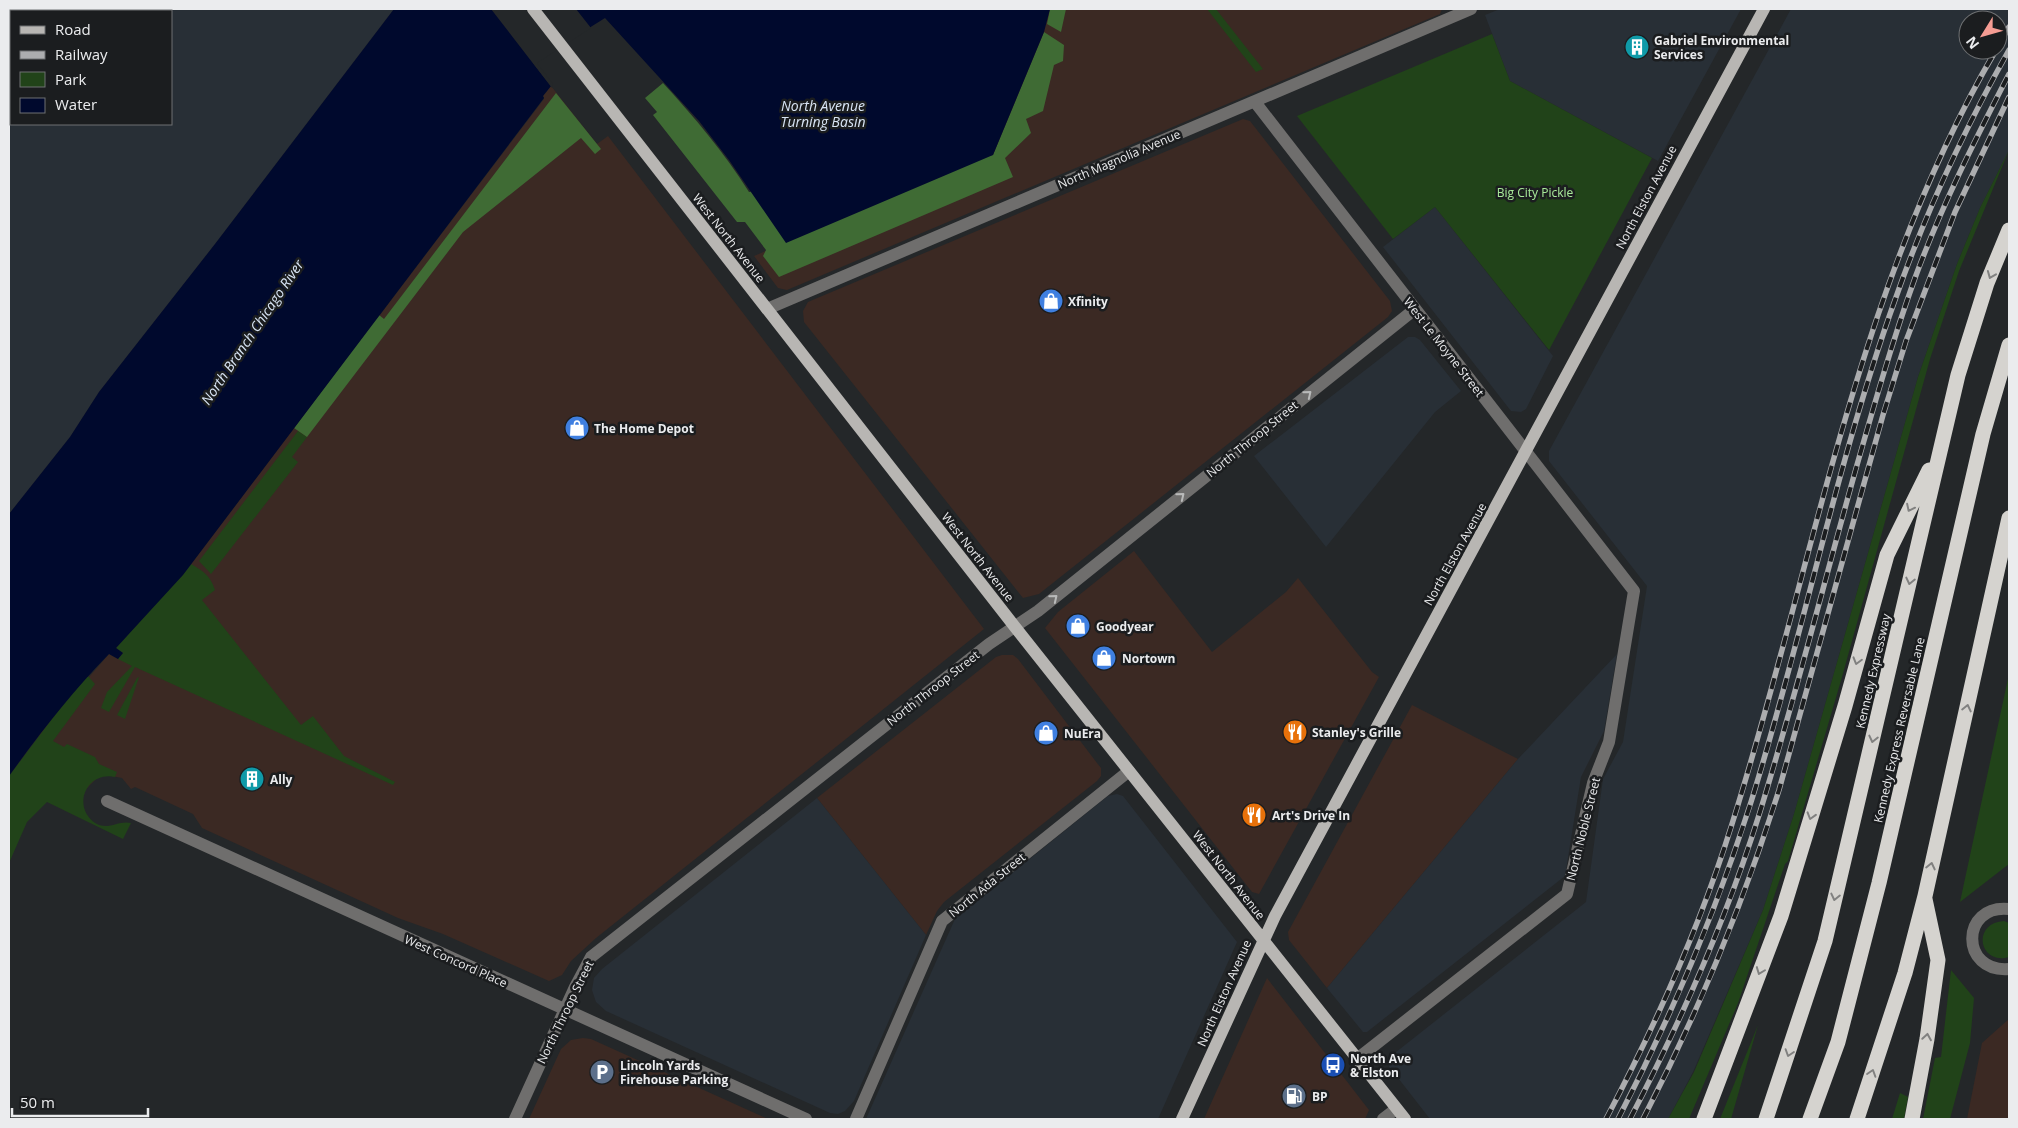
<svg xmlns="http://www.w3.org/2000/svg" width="2018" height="1128" font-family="'Open Sans',sans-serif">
	<rect width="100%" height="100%" fill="#242729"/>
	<path fill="#3b2923" d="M 1050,9 L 1442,9 L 1440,14 L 787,290 L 778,288 L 754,256 L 993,155 Z
		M 551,86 L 597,144 L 608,136 L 984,629 L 596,938 L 571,961 L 562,975 L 549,981 L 443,934 L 398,918 L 202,828 L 193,814 L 135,787 L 131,789 L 122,778 L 106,775 L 98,777 L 86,789 L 39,735 L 109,654 L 118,659 L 544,99 L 543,96 Z
		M 1243,119 L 1250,121 L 1390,301 L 1392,311 L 1388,317 L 1039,594 L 1023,598 L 804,322 L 803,311 L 808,302 L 815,299 Z
		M 1134,551 L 1212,652 L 1286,592 L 1298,578 L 1372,672 L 1379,677 L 1259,894 L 1252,892 L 1045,628 L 1058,612 Z
		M 1002,655 L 1013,655 L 1018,659 L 1097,763 L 1101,768 L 1101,776 L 1097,781 L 944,902 L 937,911 L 926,935 L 817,798 L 996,657 Z
		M 1412,705 L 1518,759 L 1327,988 L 1289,940 L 1288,932 Z
		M 1267,978 L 1369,1110 L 1365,1119 L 1204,1119 Z
		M 2009,1019 L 2009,1119 L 1967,1119 L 1982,1043 Z
		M 583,1038 L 591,1039 L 768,1119 L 529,1119 L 561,1049 L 571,1040 Z"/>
	<path fill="#282f36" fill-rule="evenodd" d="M 9,9 L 394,9 L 215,244 L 99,392 L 70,437 L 9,514 ZM 11,11 L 171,11 L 171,124 L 11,124 Z
		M 1500,9 L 1741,9 L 1658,161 L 1510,81 L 1485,15 Z
		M 1791,9 L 2009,9 L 2009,150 L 1980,208 L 1957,264 L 1918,377 L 1794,814 L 1763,910 L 1693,1072 L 1668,1119 L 1430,1119 L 1388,1065 L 1386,1060 L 1586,902 L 1603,779 L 1623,742 L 1647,586 L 1549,461 L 1549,451 ZM 1968,20 L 1998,20 L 1998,50 L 1968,50 Z
		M 1435,207 L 1553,356 L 1526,409 L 1521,412 L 1511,411 L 1383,247 Z
		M 1408,337 L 1415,337 L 1420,340 L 1461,391 L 1435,412 L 1326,547 L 1254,456 Z
		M 1617,654 L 1604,731 L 1581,777 L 1565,876 L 1367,1032 L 1363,1032 L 1327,988 L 1518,759 Z
		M 1117,794 L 1123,796 L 1237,942 L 1158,1119 L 866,1119 L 955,919 L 1108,796 Z
		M 817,798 L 926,935 L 854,1101 L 845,1111 L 838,1114 L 830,1113 L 606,1011 L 596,1002 L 592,990 L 594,978 L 602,969 Z"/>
	<path fill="#214319" d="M 1207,9 L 1216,9 L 1263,69 L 1256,72 Z
		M 1492,34 L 1510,81 L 1652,158 L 1549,350 L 1435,207 L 1393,239 L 1297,116 Z
		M 2009,150 L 1959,271 L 1930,359 L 1842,677 L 1788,861 L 1785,864 L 1738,1003 L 1689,1119 L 1668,1119 L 1694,1072 L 1763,910 L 1794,814 L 1918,377 L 1957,264 L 1980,208 Z
		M 298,431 L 307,437 L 292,457 L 298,462 L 211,574 L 199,561 Z
		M 191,564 C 203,571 210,575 215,590 L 202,600 L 301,725 L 313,716 L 344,756 L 395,782 L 393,785 L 135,667 L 109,712 L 101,708 L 107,692 L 132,666 L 118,659 L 123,653 L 116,648 Z
		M 2009,674 L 2009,864 L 1960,902 L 1966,874 Z
		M 88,676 L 95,684 L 53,741 L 64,747 L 67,744 L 95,757 L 99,764 L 117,772 L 115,777 C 85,771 71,809 97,824 C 109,830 119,820 131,823 L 123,839 L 47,802 L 27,822 L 9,863 L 9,776 L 67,699 Z
		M 139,677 L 125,719 L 117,715 L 137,678 Z
		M 2004,921 L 2009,923 L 2009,957 C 1979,966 1971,923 2004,921 Z
		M 1951,970 L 1974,998 L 1970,1043 L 1950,1119 L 1923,1119 L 1935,1058 L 1941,1057 Z
		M 1758,1025 L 1731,1119 L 1720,1119 Z
		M 1900,1093 L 1908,1097 L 1904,1119 L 1892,1119 Z"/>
	<path fill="#3f6b34" d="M 1050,9 L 1066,9 L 1061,32 L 1047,24 Z
		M 1044,32 L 1064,45 L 1063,61 L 1054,65 L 1043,111 L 1026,119 L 1031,133 L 1005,158 L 1013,177 L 779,277 L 763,256 L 766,250 L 745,222 L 737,222 L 653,115 L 657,112 L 645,98 L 663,83 C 695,118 724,152 749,192 L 993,155 Z
		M 556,93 L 601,149 L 595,154 L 581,138 L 463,232 L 307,437 L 294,428 L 379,315 L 384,319 Z"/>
	<path fill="#00092d" d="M 394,9 L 1050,9 L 1044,32 L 993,155 L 786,243 L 729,160 L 699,121 L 605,18 L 533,63 L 551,86 L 543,96 L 544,98 L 183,575 L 116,648 L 123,653 L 118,659 L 109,654 C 72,692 40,733 9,776 L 9,514 L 70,437 L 99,392 L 215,244 Z"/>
	<path fill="#242729" d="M 491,9 L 576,9 L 591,28 L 537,63 L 553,84 L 552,88 Z"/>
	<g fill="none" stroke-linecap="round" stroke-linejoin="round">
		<path stroke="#6f6e6d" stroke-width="12" d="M 1255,102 L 1634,591 L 1609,742 L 1593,783 L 1567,894 L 1357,1059
			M 767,309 L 1471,9
			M 107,801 L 806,1119
			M 2009,909 C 1960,904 1960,973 2009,969
			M 515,1119 L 575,987 L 591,957 L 989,644 L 1038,611 L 1415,309
			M 856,1119 L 942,921 L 1129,771
			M 1383,1119 L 1396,1109"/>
		<path stroke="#b8b6b3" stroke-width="12" d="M 533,9 L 1015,627 L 1405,1119
			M 1182,1119 L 1275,916 L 1764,9"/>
		<path stroke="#d5d3cf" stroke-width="15" d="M 1704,1119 L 1781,916 L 1845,706 L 1887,555 L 1929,470
			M 1766,1119 L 1825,941 L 1958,375 L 1987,283 L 2009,230
			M 1810,1119 L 1838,1042 L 1879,883 L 1983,434 L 2009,345
			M 1857,1119 L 1905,973 L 1925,896 L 2009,518
			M 1912,1119 L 1927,1039 L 1938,960 L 1925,899"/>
		<defs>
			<path id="rail" d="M 1998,46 L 2009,27
				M 1606,1119 C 1656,1024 1700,927 1732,824 C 1814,565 1856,288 1996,50
				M 1618,1119 C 1671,1017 1716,912 1751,802 C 1803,636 1836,464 1895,300 C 1925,214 1964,130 2009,50
				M 1630,1119 C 1681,1021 1726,920 1759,815 C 1795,699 1824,582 1857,465 C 1875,402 1893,339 1915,278 C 1941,207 1975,140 2009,74
				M 1643,1119 C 1698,1013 1743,904 1779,790 L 1883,415 L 1906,341 L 1955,212 L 2009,97"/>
		</defs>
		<use href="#rail" stroke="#acadaf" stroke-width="5.5"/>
		<use href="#rail" stroke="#1b1d1f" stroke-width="4" stroke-dasharray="11" stroke-linecap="butt"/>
	</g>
	<defs><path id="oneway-chevron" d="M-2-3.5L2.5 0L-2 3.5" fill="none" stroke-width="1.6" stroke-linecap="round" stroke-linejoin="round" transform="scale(1.25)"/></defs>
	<g stroke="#818180">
		<use href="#oneway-chevron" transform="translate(1991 275) rotate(112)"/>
		<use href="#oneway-chevron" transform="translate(1910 508) rotate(116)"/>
		<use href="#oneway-chevron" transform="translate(1910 581) rotate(103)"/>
		<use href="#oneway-chevron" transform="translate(1857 661) rotate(106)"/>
		<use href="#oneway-chevron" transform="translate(1967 708) rotate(-77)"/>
		<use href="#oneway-chevron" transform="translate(1873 739) rotate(103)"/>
		<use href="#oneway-chevron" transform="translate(1811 816) rotate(107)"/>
		<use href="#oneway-chevron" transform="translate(1931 866) rotate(-77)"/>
		<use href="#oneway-chevron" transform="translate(1835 897) rotate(103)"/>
		<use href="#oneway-chevron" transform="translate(1760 971) rotate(111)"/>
		<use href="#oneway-chevron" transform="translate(1927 1037) rotate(-81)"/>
		<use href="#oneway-chevron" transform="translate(1789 1053) rotate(108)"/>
		<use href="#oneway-chevron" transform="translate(1872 1073) rotate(-72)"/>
	</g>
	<g stroke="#b9baba">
		<use href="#oneway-chevron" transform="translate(1308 394) rotate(-39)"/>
		<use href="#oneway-chevron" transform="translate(1181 496) rotate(-39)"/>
		<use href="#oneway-chevron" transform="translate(1054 598) rotate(-39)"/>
	</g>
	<defs>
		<symbol id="building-disc" viewBox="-11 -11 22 22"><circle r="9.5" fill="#0f9aa8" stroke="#1b1d1f"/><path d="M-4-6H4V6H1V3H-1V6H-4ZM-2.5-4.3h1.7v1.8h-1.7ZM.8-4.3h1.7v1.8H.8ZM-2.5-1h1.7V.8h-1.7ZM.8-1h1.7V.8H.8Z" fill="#fff"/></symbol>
		<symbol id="shop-disc" viewBox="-11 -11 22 22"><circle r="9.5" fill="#3f7fe0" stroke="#1b1d1f"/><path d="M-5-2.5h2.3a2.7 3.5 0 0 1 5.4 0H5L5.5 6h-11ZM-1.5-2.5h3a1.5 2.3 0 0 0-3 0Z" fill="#fff"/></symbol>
		<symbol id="restaurant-disc" viewBox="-11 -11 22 22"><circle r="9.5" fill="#e8710a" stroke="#1b1d1f"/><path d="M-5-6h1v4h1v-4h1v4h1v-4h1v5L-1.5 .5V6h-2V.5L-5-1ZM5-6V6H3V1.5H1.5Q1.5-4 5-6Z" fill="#fff"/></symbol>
		<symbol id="bus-disc" viewBox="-11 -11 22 22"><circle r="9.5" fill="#1a4fb4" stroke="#1b1d1f"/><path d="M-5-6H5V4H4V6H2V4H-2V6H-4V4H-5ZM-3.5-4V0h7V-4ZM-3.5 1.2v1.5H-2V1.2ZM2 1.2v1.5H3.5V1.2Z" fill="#fff"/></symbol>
		<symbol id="parking-disc" viewBox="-11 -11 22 22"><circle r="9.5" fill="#5c6f8a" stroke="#1b1d1f"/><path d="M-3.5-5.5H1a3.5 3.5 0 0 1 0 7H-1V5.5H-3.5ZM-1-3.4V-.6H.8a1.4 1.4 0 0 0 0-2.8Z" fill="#fff"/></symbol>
		<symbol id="fuel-disc" viewBox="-11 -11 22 22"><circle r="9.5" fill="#5c6f8a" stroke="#1b1d1f"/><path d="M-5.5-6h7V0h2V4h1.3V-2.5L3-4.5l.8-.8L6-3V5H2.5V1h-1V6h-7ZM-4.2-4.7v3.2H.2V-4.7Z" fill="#fff"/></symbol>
	</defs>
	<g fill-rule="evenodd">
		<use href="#building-disc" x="1623" y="33" width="28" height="28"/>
		<use href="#shop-disc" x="1037" y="287" width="28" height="28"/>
		<use href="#shop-disc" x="563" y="414" width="28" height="28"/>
		<use href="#shop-disc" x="1064" y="612" width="28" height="28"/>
		<use href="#shop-disc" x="1090" y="644" width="28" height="28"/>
		<use href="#restaurant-disc" x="1281" y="718" width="28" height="28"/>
		<use href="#shop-disc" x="1032" y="719" width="28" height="28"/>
		<use href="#building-disc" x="238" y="765" width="28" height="28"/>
		<use href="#restaurant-disc" x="1240" y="801" width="28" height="28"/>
		<use href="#bus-disc" x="1319" y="1051" width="28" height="28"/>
		<use href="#parking-disc" x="588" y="1058" width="28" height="28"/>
		<use href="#fuel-disc" x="1280" y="1082" width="28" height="28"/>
	</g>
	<g text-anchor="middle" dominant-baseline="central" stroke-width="5" stroke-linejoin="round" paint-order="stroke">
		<g font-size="12" font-weight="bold" fill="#ebecee" stroke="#1b1d1f" text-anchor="start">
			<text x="1654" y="40">Gabriel Environmental<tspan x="1654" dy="14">Services</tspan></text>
			<text x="1068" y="301">Xfinity</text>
			<text x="594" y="428">The Home Depot</text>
			<text x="1096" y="626">Goodyear</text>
			<text x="1122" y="658">Nortown</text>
			<text x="1312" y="732">Stanley's Grille</text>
			<text x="1064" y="733">NuEra</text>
			<text x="270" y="779">Ally</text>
			<text x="1272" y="815">Art's Drive In</text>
			<text x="1350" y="1058">North Ave<tspan x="1350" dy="14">&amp; Elston</tspan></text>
			<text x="620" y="1065">Lincoln Yards<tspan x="620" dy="14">Firehouse Parking</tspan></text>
			<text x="1312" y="1096">BP</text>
		</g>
		<g font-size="12" fill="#ebecee" stroke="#1b1d1f">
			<text transform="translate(1119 159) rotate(-23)">North Magnolia Avenue</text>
			<text transform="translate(1646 197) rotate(-62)">North Elston Avenue</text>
			<text transform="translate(729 238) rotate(52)">West North Avenue</text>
			<text transform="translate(1444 347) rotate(52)">West Le Moyne Street</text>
			<text transform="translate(1252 439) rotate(-39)">North Throop Street</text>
			<text transform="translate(1455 554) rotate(-61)">North Elston Avenue</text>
			<text transform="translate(978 557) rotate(52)">West North Avenue</text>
			<text transform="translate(1873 671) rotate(-77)">Kennedy Expressway</text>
			<text transform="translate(933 688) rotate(-38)">North Throop Street</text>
			<text transform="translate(1899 730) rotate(-77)">Kennedy Express Reversable Lane</text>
			<text transform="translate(1583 829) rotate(-76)">North Noble Street</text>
			<text transform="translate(1229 875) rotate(52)">West North Avenue</text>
			<text transform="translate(987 885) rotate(-39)">North Ada Street</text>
			<text transform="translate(456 961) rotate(24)">West Concord Place</text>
			<text transform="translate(1224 993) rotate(-66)">North Elston Avenue</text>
			<text transform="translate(565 1012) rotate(-64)">North Throop Street</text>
		</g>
		<g font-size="12" fill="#a9eb9a" stroke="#1b1d1f">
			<text x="1535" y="192">Big City Pickle</text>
		</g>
		<g font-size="14" font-style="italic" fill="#d9e5f5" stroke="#1b1d1f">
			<text x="823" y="105">North Avenue<tspan x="823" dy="16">Turning Basin</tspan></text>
			<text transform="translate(252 332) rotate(-56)">North Branch Chicago River</text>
		</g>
	</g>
	<rect width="2018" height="1128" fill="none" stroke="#ebecee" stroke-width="20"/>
	<rect x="10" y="10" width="162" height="115" fill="#1b1d1f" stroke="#6e7072"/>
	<rect x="20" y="26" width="25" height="8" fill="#b8b6b3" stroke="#6e7072"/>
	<text x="55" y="35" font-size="15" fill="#ebecee">Road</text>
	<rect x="20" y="51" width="25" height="8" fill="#acadaf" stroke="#6e7072"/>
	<text x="55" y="60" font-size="15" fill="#ebecee">Railway</text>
	<rect x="20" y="72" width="25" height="15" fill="#214319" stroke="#6e7072"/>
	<text x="55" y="85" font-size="15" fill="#ebecee">Park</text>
	<rect x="20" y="98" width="25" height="15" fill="#00092d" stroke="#6e7072"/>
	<text x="55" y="110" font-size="15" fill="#ebecee">Water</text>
	<g transform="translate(1983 35) rotate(233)"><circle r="24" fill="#1b1d1f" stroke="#6e7072"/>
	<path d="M0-4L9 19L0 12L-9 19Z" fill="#f59c93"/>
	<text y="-8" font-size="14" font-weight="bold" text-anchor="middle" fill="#ebecee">N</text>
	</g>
	<path d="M12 1108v8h136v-8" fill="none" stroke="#ebecee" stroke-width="2.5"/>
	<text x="20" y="1108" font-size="15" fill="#ebecee" stroke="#1b1d1f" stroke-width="4" paint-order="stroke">50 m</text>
</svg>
